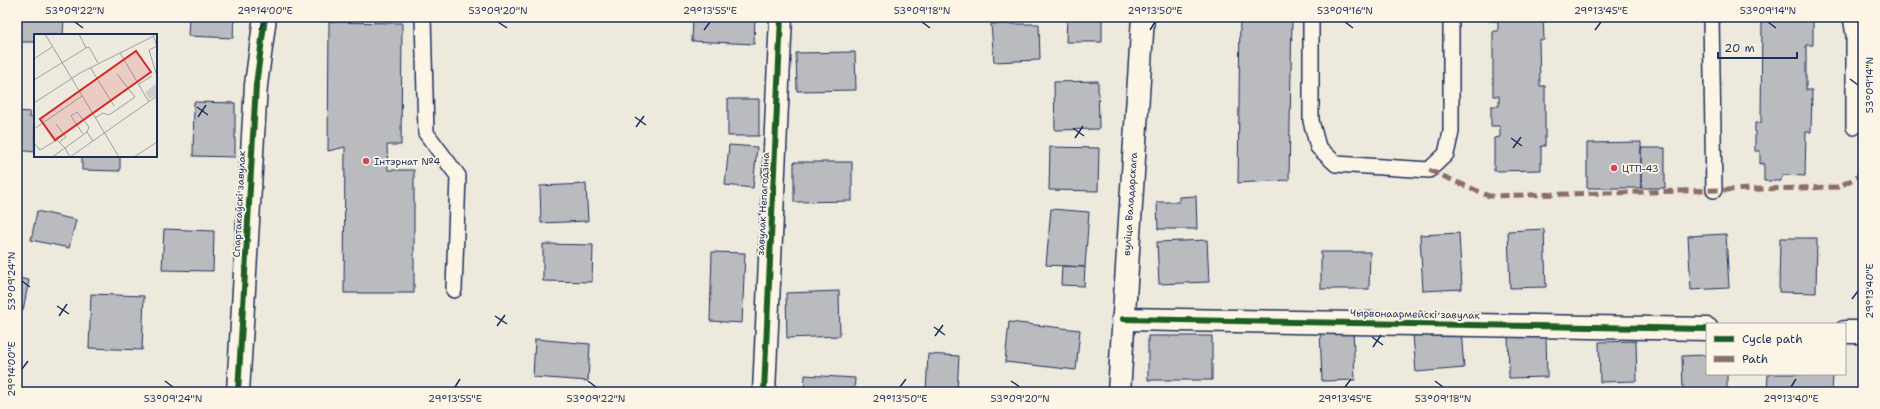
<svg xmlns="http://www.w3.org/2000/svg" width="1880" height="409" font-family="'Shantell Sans',sans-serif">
	<rect width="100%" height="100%" fill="#eee9dd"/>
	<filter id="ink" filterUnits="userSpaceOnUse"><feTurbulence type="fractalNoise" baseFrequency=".025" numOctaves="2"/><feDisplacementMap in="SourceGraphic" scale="8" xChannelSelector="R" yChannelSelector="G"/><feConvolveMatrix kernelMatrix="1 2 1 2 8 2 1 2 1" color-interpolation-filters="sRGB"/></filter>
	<g filter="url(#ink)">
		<path fill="#babbbe" stroke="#1b2f5e" d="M 17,17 L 64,17 L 63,35 L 35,35 L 35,42 L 17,42 Z
			M 189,17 L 234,17 L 233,38 L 188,36 Z
			M 693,17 L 755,17 L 754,44 L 692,41 Z
			M 1067,17 L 1102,17 L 1102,42 L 1066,42 Z
			M 1240,17 L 1292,17 L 1289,180 L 1238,183 Z
			M 1489,17 L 1543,17 L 1544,40 L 1539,40 L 1540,86 L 1545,86 L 1545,146 L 1541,146 L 1541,170 L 1494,171 L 1494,138 L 1500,137 L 1500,126 L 1491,126 L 1491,106 L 1499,106 L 1499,96 L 1493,96 L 1493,31 L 1498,31 L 1498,21 L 1489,21 Z
			M 1762,17 L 1813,17 L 1813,45 L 1806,45 L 1806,90 L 1812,90 L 1811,132 L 1806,132 L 1805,176 L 1782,175 L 1781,181 L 1764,181 L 1764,163 L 1760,164 L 1760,151 L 1755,151 L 1755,123 L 1761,123 Z
			M 329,22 L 402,23 L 401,145 L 387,145 L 388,170 L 414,170 L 414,293 L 344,293 L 345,147 L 328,151 Z
			M 991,24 L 1039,24 L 1040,60 L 994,62 Z
			M 855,52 L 856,90 L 797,91 L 796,53 Z
			M 1098,81 L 1099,129 L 1055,130 L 1054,82 Z
			M 728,99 L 759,99 L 759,136 L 728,136 Z
			M 194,102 L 235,103 L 235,157 L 193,156 Z
			M 17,111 L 30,112 L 29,117 L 35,118 L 35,152 L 17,150 Z
			M 1641,142 L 1641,188 L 1587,188 L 1587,143 Z
			M 729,145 L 757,147 L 753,188 L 725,185 Z
			M 1050,147 L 1099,148 L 1098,191 L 1049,190 Z
			M 1641,148 L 1665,148 L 1665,188 L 1641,188 Z
			M 82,156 L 120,156 L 120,171 L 82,170 Z
			M 794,162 L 852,162 L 852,201 L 794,202 Z
			M 586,184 L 588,221 L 541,223 L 540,186 Z
			M 1196,196 L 1197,229 L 1158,229 L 1157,202 L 1179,202 L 1179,197 Z
			M 1051,209 L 1089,212 L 1085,267 L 1046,265 Z
			M 37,211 L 76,220 L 69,248 L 31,240 Z
			M 164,229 L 214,231 L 213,271 L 162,270 Z
			M 1544,229 L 1546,287 L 1510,288 L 1508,231 Z
			M 1459,233 L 1462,289 L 1423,291 L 1420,235 Z
			M 1726,234 L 1729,288 L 1691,290 L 1688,236 Z
			M 1780,238 L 1817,238 L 1816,293 L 1779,292 Z
			M 1207,240 L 1209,282 L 1159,284 L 1157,242 Z
			M 543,244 L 593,245 L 592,282 L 543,281 Z
			M 712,252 L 745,253 L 742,323 L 710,321 Z
			M 1321,252 L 1370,252 L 1369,289 L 1321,289 Z
			M 1062,266 L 1085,267 L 1084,286 L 1061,285 Z
			M 17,278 L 29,280 L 23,310 L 17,308 Z
			M 839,291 L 840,336 L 787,338 L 786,293 Z
			M 91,294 L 144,296 L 142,350 L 89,348 Z
			M 1009,322 L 1080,330 L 1076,370 L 1005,362 Z
			M 1353,329 L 1355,380 L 1322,381 L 1320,330 Z
			M 1461,331 L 1464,368 L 1416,372 L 1413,335 Z
			M 1508,334 L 1546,334 L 1547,377 L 1509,378 Z
			M 1148,336 L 1212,336 L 1212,380 L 1148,380 Z
			M 535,339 L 590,344 L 588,381 L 533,377 Z
			M 1636,341 L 1637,381 L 1600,382 L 1599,342 Z
			M 928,354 L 959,356 L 957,392 L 926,392 Z
			M 1707,355 L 1707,374 L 1727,374 L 1727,392 L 1683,392 L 1682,356 Z
			M 1768,374 L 1833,374 L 1832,392 L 1767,392 Z
			M 805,375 L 855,378 L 854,392 L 804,392 Z"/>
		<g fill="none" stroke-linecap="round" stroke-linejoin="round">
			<defs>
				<path id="lane" d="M 423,17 L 426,133 L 458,176 L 454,290
					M 1311,17 L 1311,121 L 1318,147 L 1336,164 L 1429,170 L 1446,154 L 1451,132 L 1451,17
					M 1711,17 L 1714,190
					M 1851,17 L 1854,35 L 1854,127"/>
				<path id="street" d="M 1123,319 L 1707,329
					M 1845,332 L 1863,332
					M 238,392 L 256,85 L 265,17
					M 764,392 L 781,17"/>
				<path id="secondary" d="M 1119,392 L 1143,17"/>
			</defs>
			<use href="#lane" stroke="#1b2f5e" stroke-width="18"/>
			<use href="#street" stroke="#1b2f5e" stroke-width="25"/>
			<use href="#secondary" stroke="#1b2f5e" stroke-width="25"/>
			<use href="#lane" stroke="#fcf5e5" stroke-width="15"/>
			<use href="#street" stroke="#fcf5e5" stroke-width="22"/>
			<use href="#secondary" stroke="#fcf5e5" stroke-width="22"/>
			<path stroke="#8d6e63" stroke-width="5" stroke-dasharray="10 5" stroke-linecap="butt" d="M 1429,170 L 1489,196 L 1838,187 L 1863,174"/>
			<defs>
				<path id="cycleway" d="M 1123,319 L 1707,329
					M 238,392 L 256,85 L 265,17
					M 764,392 L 781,17"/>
			</defs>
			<use href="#cycleway" stroke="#fcf5e5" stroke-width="8"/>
			<use href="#cycleway" stroke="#1b5e20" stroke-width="6"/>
		</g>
	</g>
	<path fill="none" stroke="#1b2f5e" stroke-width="1.5" d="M 75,22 L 83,28M 498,22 L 507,28M 922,22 L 930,28M 1345,22 L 1353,28M 1768,22 L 1776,28M 259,30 L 265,22M 704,30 L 710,22M 1150,30 L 1155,22M 1595,30 L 1601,22M 1850,79 L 1858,85M 197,107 L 208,115M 198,117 L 206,105M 635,117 L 646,125M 636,127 L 644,116M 1073,128 L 1084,136M 1075,138 L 1083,126M 1511,138 L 1522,146M 1513,148 L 1521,137M 22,281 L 30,287M 1852,299 L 1858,291M 57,306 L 69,314M 59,316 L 67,304M 495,316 L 507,324M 497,326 L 505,315M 934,327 L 945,335M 935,336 L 943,325M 1372,337 L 1383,345M 1373,347 L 1381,335M 22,369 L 28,361M 165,381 L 173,387M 588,381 L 596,387M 1011,381 L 1020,387M 1435,381 L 1443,387M 455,387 L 460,379M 900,387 L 906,379M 1345,387 L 1351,379M 1791,387 L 1796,379"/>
	<g fill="#d1495b" stroke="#fcf5e5" stroke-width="1.5">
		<circle cx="366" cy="161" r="4"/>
		<circle cx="1614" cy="168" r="4"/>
	</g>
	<g text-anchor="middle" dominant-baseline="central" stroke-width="3.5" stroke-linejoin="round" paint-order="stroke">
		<g font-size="10" fill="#1b2f5e" stroke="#fcf5e5" text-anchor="start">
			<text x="374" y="161">Інтэрнат №4</text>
			<text x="1622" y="168">ЦТП-43</text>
		</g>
		<g font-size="10" fill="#1b2f5e" stroke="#fcf5e5">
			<text transform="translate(239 204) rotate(-87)">Спартакаўскі завулак</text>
			<text transform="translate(763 204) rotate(-87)">завулак Непагодзіна</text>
			<text transform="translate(1130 204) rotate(-86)">вуліца Валадарскага</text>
			<text transform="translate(1415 314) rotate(1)">Чырвонаармейскі завулак</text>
		</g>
	</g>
	<g transform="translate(34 34)">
		<rect width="123" height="123" fill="#eee9dd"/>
		<path d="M 123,49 L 123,61 L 115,65 L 111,58 Z" fill="#cfcdca"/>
		<path fill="none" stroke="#9a9faa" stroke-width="1" d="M 11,0 L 85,123M 45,0 L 52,14M 119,0 L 123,13M 123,12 L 115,16 L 123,42M 52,14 L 55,13 L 64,29M 86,19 L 115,68M 0,25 L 18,13M 56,33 L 80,72M 0,46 L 52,14M 105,50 L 118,42M 0,69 L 46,39 L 120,2M 61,84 L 69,79 L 75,81 L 101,63 L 83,40M 22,90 L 32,103 L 26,108M 0,95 L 48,62M 49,100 L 37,82 L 43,78 L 55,93 L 53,98M 0,109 L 6,116 L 23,106 L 31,114 L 53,98 L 59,107M 18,123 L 31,114 L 36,123M 36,123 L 123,62M 100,123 L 123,108"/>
		<path fill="#d62828" fill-opacity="0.15" stroke="#d62828" stroke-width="2" d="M 102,17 L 117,38 L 21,106 L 6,85 Z"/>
		<rect width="123" height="123" fill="none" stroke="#1b2f5e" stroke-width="2"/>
	</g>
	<rect width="1880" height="409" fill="none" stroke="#fcf5e5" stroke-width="44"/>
	<rect x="1706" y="323" width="140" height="52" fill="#fcf5e5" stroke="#a2a6af"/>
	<rect x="1714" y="336" width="20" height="6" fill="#1b5e20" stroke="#a2a6af"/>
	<text x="1742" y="343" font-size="12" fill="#1b2f5e">Cycle path</text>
	<rect x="1714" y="356" width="20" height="6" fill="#8d6e63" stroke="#a2a6af"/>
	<text x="1742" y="363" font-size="12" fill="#1b2f5e">Path</text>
	<path d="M1718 52v6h79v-6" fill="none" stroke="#1b2f5e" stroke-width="2"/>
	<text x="1724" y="52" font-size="12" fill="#1b2f5e" stroke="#fcf5e5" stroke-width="3" paint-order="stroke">20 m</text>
	<rect x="22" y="22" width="1836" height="365" fill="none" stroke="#1b2f5e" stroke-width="1.5"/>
	<g font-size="10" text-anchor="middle" fill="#1b2f5e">
		<text x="75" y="14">53°09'22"N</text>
		<text x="265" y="14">29°14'00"E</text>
		<text x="498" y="14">53°09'20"N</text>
		<text x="710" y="14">29°13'55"E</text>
		<text x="922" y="14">53°09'18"N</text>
		<text x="1155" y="14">29°13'50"E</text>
		<text x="1345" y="14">53°09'16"N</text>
		<text x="1601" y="14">29°13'45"E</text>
		<text x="1768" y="14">53°09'14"N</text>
		<text transform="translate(1869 85) rotate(-90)" y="4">53°09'14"N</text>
		<text transform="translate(11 281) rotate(-90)" y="4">53°09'24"N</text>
		<text transform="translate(1869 291) rotate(-90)" y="4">29°13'40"E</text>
		<text transform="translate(11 369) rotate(-90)" y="4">29°14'00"E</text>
		<text x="173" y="402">53°09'24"N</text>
		<text x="455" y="402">29°13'55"E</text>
		<text x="596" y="402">53°09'22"N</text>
		<text x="900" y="402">29°13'50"E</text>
		<text x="1020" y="402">53°09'20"N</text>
		<text x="1345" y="402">29°13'45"E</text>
		<text x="1443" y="402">53°09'18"N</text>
		<text x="1791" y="402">29°13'40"E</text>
	</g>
</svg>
